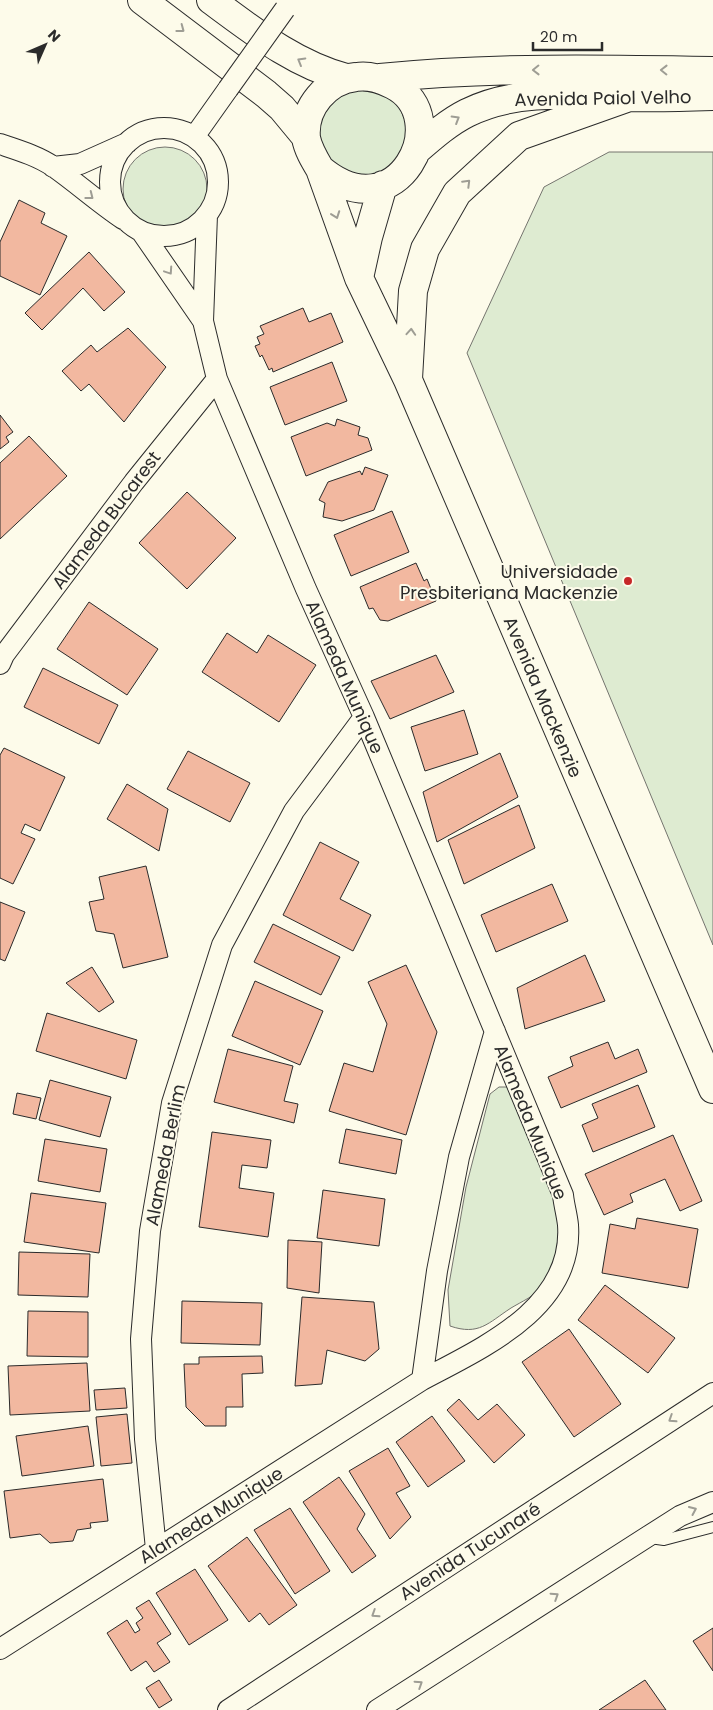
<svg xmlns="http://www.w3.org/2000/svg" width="713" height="1710" font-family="Poppins,sans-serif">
	<rect width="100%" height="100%" fill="#fdfbea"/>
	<path fill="#deebd1" stroke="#74746e" d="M 347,86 L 394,94 L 411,135 L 389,172 L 361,178 L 333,167 L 317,139 L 322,107 Z
		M123 189a42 42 0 1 1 84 0a42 42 0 1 1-84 0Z
		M 609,152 L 713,152 L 713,945 L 467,353 L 544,187 Z
		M 499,1087 L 509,1087 C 524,1123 545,1163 557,1199 C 565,1225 560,1265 543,1287 C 536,1295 521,1302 511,1308 C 488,1323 479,1336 450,1326 L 448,1290 L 466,1187 L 490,1094 Z"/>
	<path fill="#f2b8a0" stroke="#2b2b2b" d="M 19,200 L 45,213 L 41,223 L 67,236 L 40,295 L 0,276 L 0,242 Z
		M 89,252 L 125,292 L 104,311 L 83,288 L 42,330 L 25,313 Z
		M 303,308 L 309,322 L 331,313 L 343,342 L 273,372 L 272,368 L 269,370 L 262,355 L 260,357 L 255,346 L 260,344 L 257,337 L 264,334 L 260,326 Z
		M 128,328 L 166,367 L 124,422 L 89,384 L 81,391 L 62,371 L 91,345 L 97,352 Z
		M 332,362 L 347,401 L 285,425 L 270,387 Z
		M 0,415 L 13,432 L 6,437 L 9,442 L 0,449 Z
		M 337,419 L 360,427 L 358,435 L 368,438 L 372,450 L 306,476 L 291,437 L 327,423 L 335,426 Z
		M 29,436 L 67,476 L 0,539 L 0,463 Z
		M 365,467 L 388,475 L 374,510 L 342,521 L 323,517 L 325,503 L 319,500 L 328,482 L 360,471 L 362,475 Z
		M 187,492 L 236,538 L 187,589 L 139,543 Z
		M 392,511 L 409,552 L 351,576 L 334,535 Z
		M 416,563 L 424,581 L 427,579 L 436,601 L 388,621 L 380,620 L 373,608 L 369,609 L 360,587 Z
		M 89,602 L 158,649 L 127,695 L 57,649 Z
		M 227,633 L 257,653 L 268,635 L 316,665 L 279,722 L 202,672 Z
		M 436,655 L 454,692 L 390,719 L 371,681 Z
		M 43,668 L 118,705 L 99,744 L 24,707 Z
		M 464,710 L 478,754 L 425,771 L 411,727 Z
		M 4,748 L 65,777 L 40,831 L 25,824 L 21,833 L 35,839 L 13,884 L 0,878 L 0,755 Z
		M 188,751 L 250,783 L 230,822 L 167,789 Z
		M 500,753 L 518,797 L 437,842 L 423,792 Z
		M 127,784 L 168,809 L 159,851 L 107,819 Z
		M 519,805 L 535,848 L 464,884 L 448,840 Z
		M 320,842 L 359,862 L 340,899 L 371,915 L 353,951 L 283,915 Z
		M 146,866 L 168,957 L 123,968 L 114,934 L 96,931 L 89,902 L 104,899 L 99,877 Z
		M 552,884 L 568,921 L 496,952 L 481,915 Z
		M 0,902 L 25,912 L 5,961 L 0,959 Z
		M 273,924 L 340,957 L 321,995 L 254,962 Z
		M 585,955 L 605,1001 L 525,1029 L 517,988 Z
		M 406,965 L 437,1032 L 406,1135 L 329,1111 L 344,1063 L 373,1072 L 387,1024 L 368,982 Z
		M 92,967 L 114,1002 L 99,1012 L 66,983 Z
		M 255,981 L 323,1011 L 300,1065 L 232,1036 Z
		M 47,1013 L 137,1040 L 126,1079 L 36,1051 Z
		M 608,1042 L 615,1059 L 638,1049 L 647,1072 L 561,1108 L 548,1077 L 573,1066 L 570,1057 Z
		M 228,1049 L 293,1066 L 284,1101 L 298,1104 L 294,1123 L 214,1102 Z
		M 50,1080 L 111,1097 L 100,1137 L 39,1120 Z
		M 638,1085 L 655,1127 L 593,1152 L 582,1125 L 598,1118 L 592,1104 Z
		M 17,1093 L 41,1098 L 36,1119 L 13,1114 Z
		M 346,1129 L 402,1140 L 396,1174 L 339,1163 Z
		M 212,1132 L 271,1140 L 267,1168 L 242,1165 L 239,1188 L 274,1193 L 268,1237 L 199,1227 Z
		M 673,1135 L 702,1201 L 680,1211 L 665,1179 L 630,1194 L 633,1202 L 604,1215 L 585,1174 Z
		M 45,1139 L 107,1149 L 100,1192 L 38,1181 Z
		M 323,1190 L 385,1199 L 379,1246 L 317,1238 Z
		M 31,1193 L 106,1203 L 99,1253 L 24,1242 Z
		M 637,1218 L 698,1229 L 688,1288 L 602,1273 L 610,1224 L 635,1229 Z
		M 288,1240 L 322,1242 L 319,1293 L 287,1288 Z
		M 19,1252 L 90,1254 L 88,1297 L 18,1295 Z
		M 605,1285 L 675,1338 L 648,1373 L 578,1320 Z
		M 302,1297 L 374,1302 L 379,1349 L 365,1361 L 327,1350 L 322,1384 L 295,1386 Z
		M 182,1301 L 262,1303 L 260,1345 L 181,1343 Z
		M 28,1311 L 88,1312 L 88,1357 L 27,1356 Z
		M 569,1329 L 621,1404 L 574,1437 L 522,1362 Z
		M 262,1356 L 263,1373 L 242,1374 L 243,1407 L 226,1407 L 226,1426 L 205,1426 L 186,1407 L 184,1364 L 199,1364 L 199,1357 Z
		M 87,1363 L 90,1411 L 10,1415 L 8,1366 Z
		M 125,1388 L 127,1408 L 96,1410 L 94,1390 Z
		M 459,1399 L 478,1420 L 497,1404 L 525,1435 L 494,1463 L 447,1410 Z
		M 127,1414 L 132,1463 L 101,1466 L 96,1417 Z
		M 432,1416 L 465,1461 L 428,1487 L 396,1442 Z
		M 88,1426 L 94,1466 L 22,1476 L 16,1436 Z
		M 388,1448 L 410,1486 L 396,1493 L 411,1517 L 390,1539 L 349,1471 Z
		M 339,1477 L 365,1514 L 357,1529 L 376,1556 L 352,1573 L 303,1502 Z
		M 103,1479 L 108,1521 L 90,1523 L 91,1528 L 77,1530 L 73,1541 L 50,1543 L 40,1534 L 10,1538 L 4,1491 Z
		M 290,1508 L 330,1571 L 295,1594 L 254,1530 Z
		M 247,1537 L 297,1605 L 269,1625 L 260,1613 L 249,1622 L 208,1566 Z
		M 195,1569 L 228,1620 L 189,1645 L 156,1593 Z
		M 149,1600 L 171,1634 L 157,1643 L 170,1662 L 154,1672 L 146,1661 L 131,1671 L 107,1633 L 127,1620 L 135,1633 L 140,1630 L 136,1623 L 143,1618 L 136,1608 Z
		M 713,1628 L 713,1671 L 693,1641 Z
		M 159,1680 L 172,1700 L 159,1708 L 146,1688 Z
		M 645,1680 L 666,1710 L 599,1710 Z"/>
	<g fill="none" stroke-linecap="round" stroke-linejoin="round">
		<defs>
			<path id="service" d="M 650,1538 L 664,1540 L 713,1527"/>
			<path id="minor" d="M110 182a54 54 0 1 1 108 0a54 54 0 1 1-108 0Z
				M 194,137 L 228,89
				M 0,144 C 18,150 38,156 54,167 C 78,184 99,203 123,219
				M 53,167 L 80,164 L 127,143
				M 141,231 L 203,321
				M 0,664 L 4,655 L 134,482 L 217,379
				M 422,1380 L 437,1271 L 459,1157 L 495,1031
				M 156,1549 L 145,1439 L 141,1339 L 150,1231 L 172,1103 L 222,945 L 294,811 L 364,717
				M 0,1649 L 422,1380 C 482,1348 574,1308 568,1225 C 567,1215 564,1205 563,1195 L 364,717 L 306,589 L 217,379 L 203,321 L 207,215
				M 228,1710 L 713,1393
				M 377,1710 L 647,1537 L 680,1516 L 713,1502"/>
			<path id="secondary" d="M 142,0 L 266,94 L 282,108 L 306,137
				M 211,0 C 253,31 294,64 346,78
				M 380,78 C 491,67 602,69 713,71
				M 418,149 C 433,136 449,122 467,113 C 517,88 575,95 629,97 C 657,98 685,97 713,96
				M 320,169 C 398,235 456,117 393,85 C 381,79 370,75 356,77 C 327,80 303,107 306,138 C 308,149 314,159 320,169 L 359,278 L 408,380 L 713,1089
				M 359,278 L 368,237 L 383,185
				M 408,379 L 413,291 L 425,249 L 457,193 L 519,136 L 629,97"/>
		</defs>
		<use href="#service" stroke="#2b2b2b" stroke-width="12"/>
		<use href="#minor" stroke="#2b2b2b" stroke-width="22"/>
		<use href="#secondary" stroke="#2b2b2b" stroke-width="30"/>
		<use href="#service" stroke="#fdfbea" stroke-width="10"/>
		<use href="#minor" stroke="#fdfbea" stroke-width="20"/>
		<use href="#secondary" stroke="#fdfbea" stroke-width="28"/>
		<defs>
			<path id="minor-bridge" d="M 228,89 L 285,9"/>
		</defs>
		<use href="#minor-bridge" stroke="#2b2b2b" stroke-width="22" stroke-linecap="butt"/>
		<use href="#minor-bridge" stroke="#fdfbea" stroke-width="20"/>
	</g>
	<defs><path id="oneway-chevron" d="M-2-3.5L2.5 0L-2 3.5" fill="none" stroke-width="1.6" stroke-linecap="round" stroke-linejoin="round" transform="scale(1.25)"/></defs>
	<g stroke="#9e9d94">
		<use href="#oneway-chevron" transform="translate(181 29) rotate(37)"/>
		<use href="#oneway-chevron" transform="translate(301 61) rotate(-150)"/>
		<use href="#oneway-chevron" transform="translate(536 70) rotate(179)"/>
		<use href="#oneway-chevron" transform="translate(664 70) rotate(-179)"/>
		<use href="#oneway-chevron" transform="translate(456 119) rotate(-31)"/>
		<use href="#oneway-chevron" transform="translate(467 183) rotate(-45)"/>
		<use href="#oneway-chevron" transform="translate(90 196) rotate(38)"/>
		<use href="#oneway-chevron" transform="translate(336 215) rotate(70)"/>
		<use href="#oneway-chevron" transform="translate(169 271) rotate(56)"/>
		<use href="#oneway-chevron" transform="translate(411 332) rotate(-86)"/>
		<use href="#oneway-chevron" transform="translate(672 1419) rotate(147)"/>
		<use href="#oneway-chevron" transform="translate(693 1510) rotate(-24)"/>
		<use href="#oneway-chevron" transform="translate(555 1596) rotate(-33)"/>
		<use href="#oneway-chevron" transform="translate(375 1614) rotate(147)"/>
		<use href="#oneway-chevron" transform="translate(419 1684) rotate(-33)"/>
	</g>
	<circle fill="#c62828" stroke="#fdfbea" stroke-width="2" cx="628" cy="581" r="5"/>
	<g text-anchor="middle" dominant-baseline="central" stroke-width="4" stroke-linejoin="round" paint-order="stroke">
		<g font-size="18" fill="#2b2b2b" stroke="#fdfbea">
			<text transform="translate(603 98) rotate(-1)">Avenida Paiol Velho</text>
			<text transform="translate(106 520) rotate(-53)">Alameda Bucarest</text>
			<text transform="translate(345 677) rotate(66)">Alameda Munique</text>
			<text transform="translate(543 697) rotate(67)">Avenida Mackenzie</text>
			<text transform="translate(531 1122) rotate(68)">Alameda Munique</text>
			<text transform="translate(165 1155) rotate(-79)">Alameda Berlim</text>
			<text transform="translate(211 1515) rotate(-32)">Alameda Munique</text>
			<text transform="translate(470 1551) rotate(-33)">Avenida Tucunaré</text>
		</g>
		<g font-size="18" fill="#2b2b2b" stroke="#fdfbea" text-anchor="end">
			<text x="618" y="571">Universidade<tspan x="618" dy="21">Presbiteriana Mackenzie</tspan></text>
		</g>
	</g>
	<g transform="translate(45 45) rotate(45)" stroke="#fdfbea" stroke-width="4" paint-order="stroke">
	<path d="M0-4L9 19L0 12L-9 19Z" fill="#2b2b2b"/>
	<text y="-8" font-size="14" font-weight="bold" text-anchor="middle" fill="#2b2b2b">N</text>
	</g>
	<path d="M533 42v8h69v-8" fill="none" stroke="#2b2b2b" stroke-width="2.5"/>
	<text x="540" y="42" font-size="15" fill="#2b2b2b" stroke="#fdfbea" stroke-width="4" paint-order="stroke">20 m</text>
</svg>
